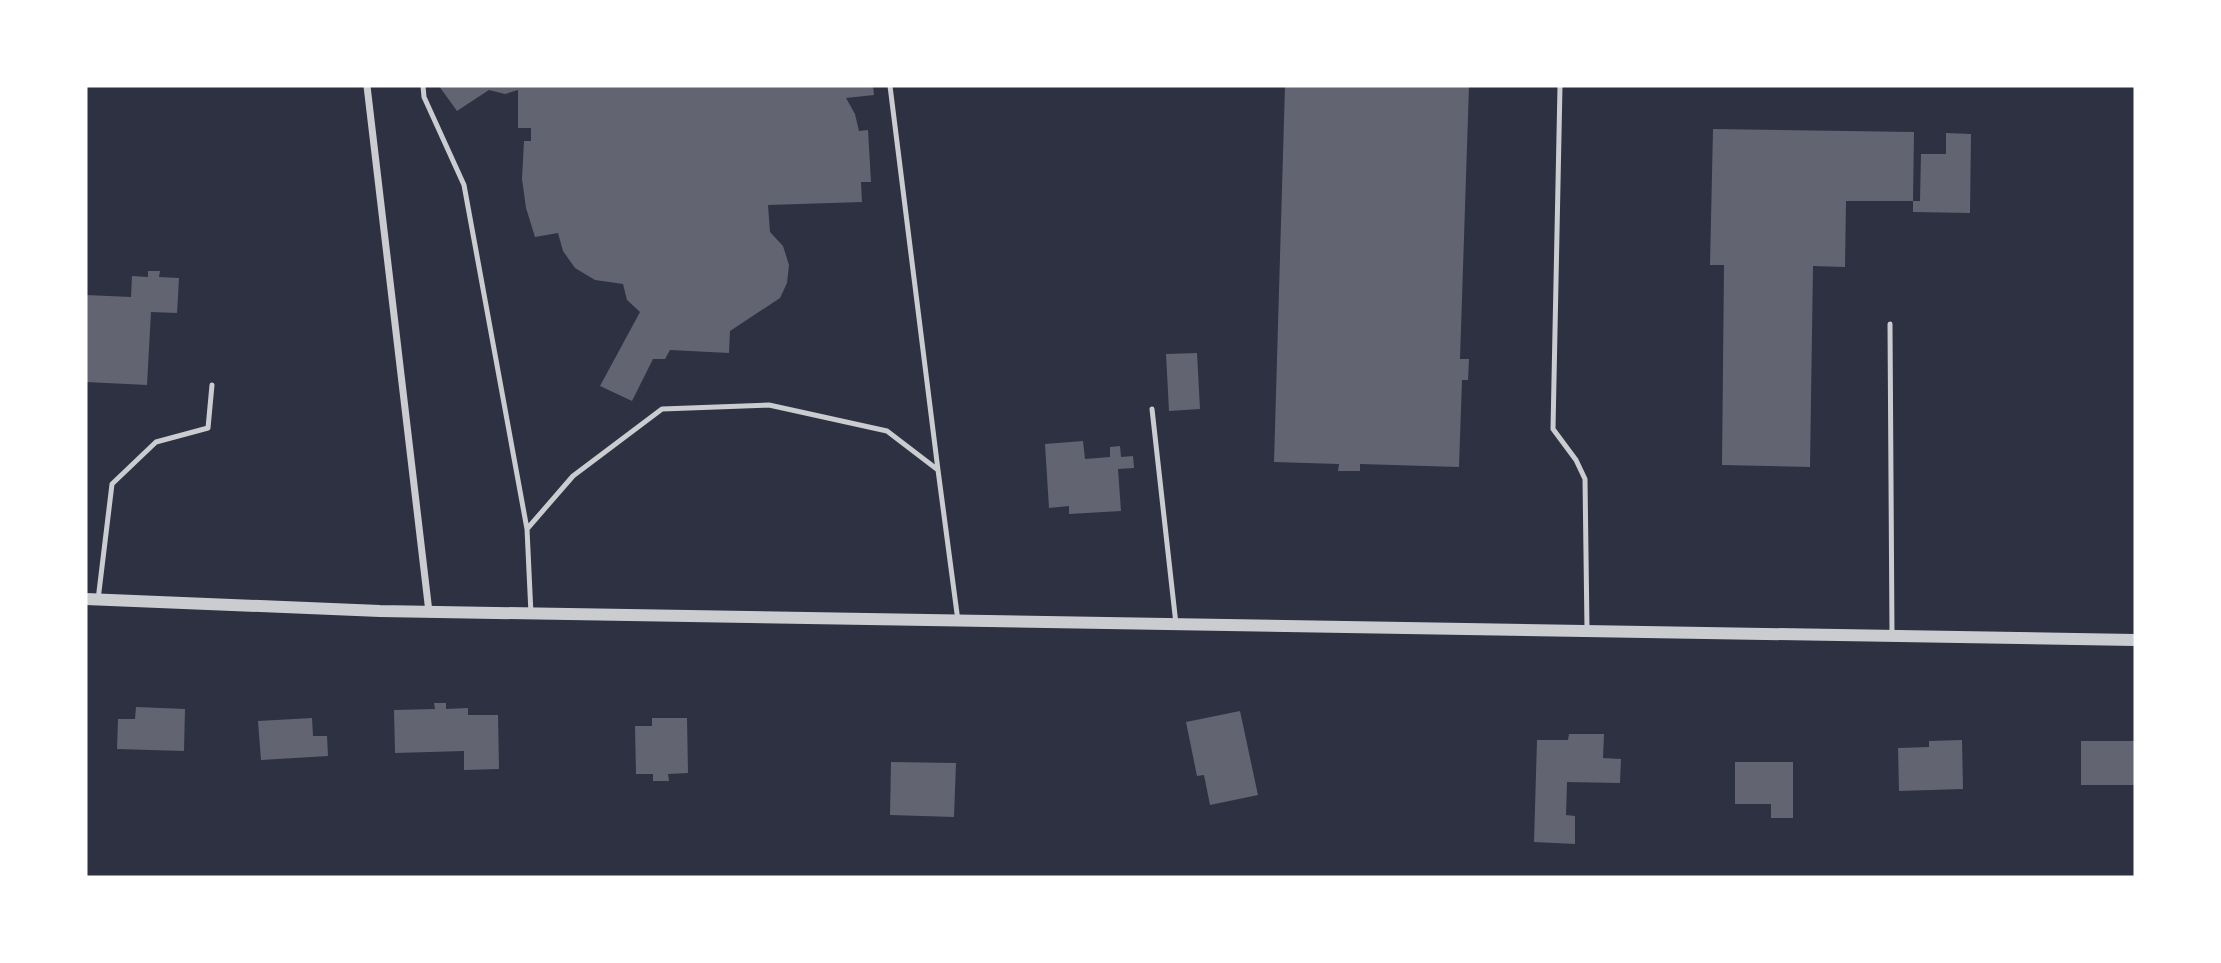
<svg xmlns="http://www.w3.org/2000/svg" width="2221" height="963" font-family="Signika,sans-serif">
	<rect width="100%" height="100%" fill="#2d3142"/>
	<path fill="#626471" d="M 439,86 L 873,86 L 874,95 L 846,98 L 855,114 L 859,131 L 868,130 L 871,182 L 861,182 L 862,202 L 768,205 L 770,232 L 783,246 L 789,265 L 787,283 L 780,298 L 730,331 L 729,353 L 670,350 L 665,359 L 653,359 L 632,401 L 600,386 L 640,312 L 627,300 L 623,284 L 595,280 L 575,268 L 563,251 L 558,233 L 535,237 L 526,208 L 522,179 L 524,141 L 531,141 L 531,128 L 518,128 L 518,90 L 505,94 L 489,90 L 457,111 Z
		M 1285,86 L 1469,86 L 1460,359 L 1469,359 L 1468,380 L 1462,380 L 1459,467 L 1360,464 L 1360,471 L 1338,471 L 1339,464 L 1274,462 Z
		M 1713,129 L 1914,132 L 1913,201 L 1920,201 L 1921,154 L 1946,154 L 1946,133 L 1971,134 L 1970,213 L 1913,212 L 1913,201 L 1846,201 L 1845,267 L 1813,266 L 1810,467 L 1722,465 L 1724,265 L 1710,265 Z
		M 148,271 L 160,271 L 159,277 L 179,278 L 177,313 L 151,312 L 147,385 L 86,382 L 86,295 L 131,297 L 132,276 L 148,277 Z
		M 1197,353 L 1200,409 L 1169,411 L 1166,354 Z
		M 1083,441 L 1085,459 L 1110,457 L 1110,447 L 1120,446 L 1121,457 L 1133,456 L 1134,468 L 1118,469 L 1121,511 L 1069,514 L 1069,506 L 1049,508 L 1045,444 Z
		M 434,703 L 446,703 L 446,709 L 468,708 L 468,715 L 498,715 L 499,769 L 464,770 L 464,751 L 395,753 L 394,710 L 435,709 Z
		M 136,707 L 185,709 L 184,751 L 117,749 L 118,719 L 135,719 Z
		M 1240,711 L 1258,795 L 1210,805 L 1204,775 L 1197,776 L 1186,722 Z
		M 312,718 L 313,736 L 327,736 L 328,756 L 261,760 L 258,721 Z
		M 652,718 L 687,718 L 688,773 L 668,774 L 669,781 L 653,781 L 653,774 L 636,774 L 635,726 L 652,726 Z
		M 1569,734 L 1604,734 L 1603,758 L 1621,759 L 1620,783 L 1567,782 L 1566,815 L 1575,816 L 1575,844 L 1534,842 L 1537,740 L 1568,740 Z
		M 1962,740 L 1963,789 L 1899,791 L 1898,748 L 1929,747 L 1929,741 Z
		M 2081,741 L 2134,741 L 2135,785 L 2081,785 Z
		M 891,762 L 956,763 L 954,817 L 890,815 Z
		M 1735,762 L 1793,762 L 1793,818 L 1771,818 L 1771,804 L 1735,804 Z"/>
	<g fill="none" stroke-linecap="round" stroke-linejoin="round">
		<path stroke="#caccd0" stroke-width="5" d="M 423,86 L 424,97 L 464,185 L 527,529
			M 890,86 L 938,470
			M 1560,86 L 1553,429 L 1576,460 L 1585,479 L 1587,629
			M 1890,324 L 1892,635
			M 1152,409 L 1176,624
			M 98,600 L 112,484 L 156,442 L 208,428 L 212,385
			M 531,614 L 527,529 L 573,476 L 662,409 L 769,405 L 887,431 L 938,470 L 958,621"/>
		<path stroke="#caccd0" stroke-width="7" d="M 367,86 L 429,612"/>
		<path stroke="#caccd0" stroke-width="12" d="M 86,599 L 380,611 L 2135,640"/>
	</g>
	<rect width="2221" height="963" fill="none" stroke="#ffffff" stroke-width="175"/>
</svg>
